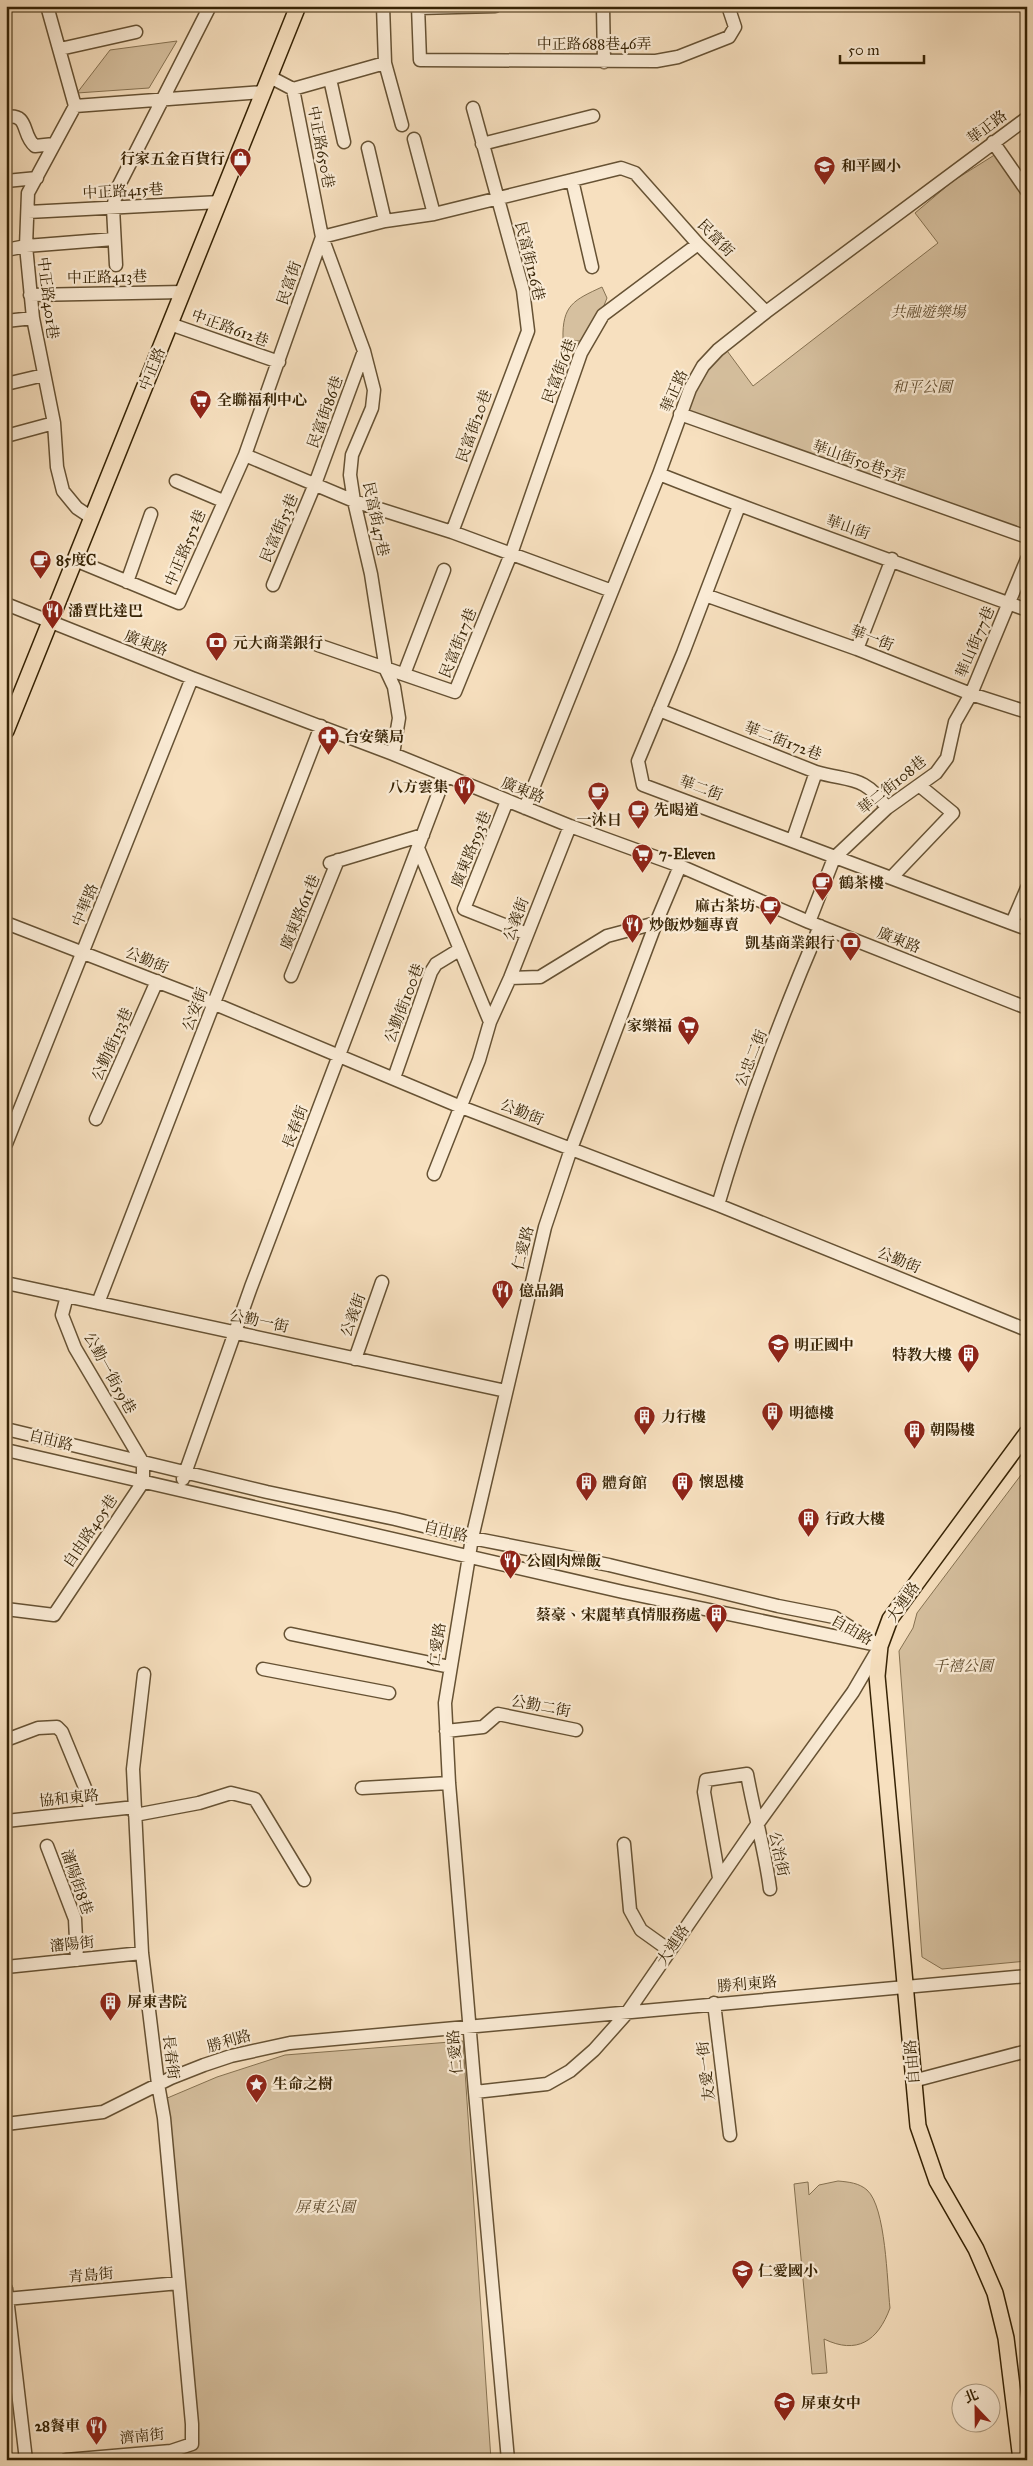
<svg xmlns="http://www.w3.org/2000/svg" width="1033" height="2466" font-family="'IM FELL Great Primer','Noto Serif TC',serif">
	<rect width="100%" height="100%" fill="#f7e0bf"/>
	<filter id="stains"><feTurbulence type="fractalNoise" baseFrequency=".004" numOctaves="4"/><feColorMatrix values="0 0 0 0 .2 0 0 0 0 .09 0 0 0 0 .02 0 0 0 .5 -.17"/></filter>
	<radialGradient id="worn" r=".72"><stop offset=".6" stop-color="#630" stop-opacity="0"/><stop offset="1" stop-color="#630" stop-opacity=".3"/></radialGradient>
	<path fill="#d6c09f" stroke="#867252" d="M 177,41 L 149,88 L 77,93 L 110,50 Z
		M 996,154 L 1027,202 L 1027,534 L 683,409 L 696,379 L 725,348 L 753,386 L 938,243 L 915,213 L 953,181 Z
		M 602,287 L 607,298 L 603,308 L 593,320 L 587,342 L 563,339 C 562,305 574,300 602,287 Z
		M 1027,1467 L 1027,1961 L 942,1969 L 922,1957 L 899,1651 L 913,1628 L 917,1613 Z
		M 463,2041 L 491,2460 L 127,2460 L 195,2446 L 165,2099 L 217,2077 L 285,2055 Z
		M 838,2181 C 849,2182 859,2183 867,2190 C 886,2207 887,2282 890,2308 C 878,2341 857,2355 824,2339 L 827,2373 L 812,2374 L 794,2184 L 808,2182 L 809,2195 L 819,2185 Z"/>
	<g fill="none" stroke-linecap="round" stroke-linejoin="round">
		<defs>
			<path id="minor" d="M 47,6 L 75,106 L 28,193 L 26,246 L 33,318 L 54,423 L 57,467 L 63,491 L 77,508 L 92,518
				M 383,6 L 385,63 L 402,125
				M 418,6 L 420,60 L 656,61 L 678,57 L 729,37 L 735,27 L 728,6
				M 603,6 L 604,62
				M 418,8 L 495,6
				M 60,49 L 136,32
				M 270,77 L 293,89 L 322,237 L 364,351 L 374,390 L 372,408 L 352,455 L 350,475 L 354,501 L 371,574 L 386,670 L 394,687 L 399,718 L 393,754
				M 330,79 L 344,142
				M 293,89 L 385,63
				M 75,106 L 264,92
				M 6,117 C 30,113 21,135 35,146 L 54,144
				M 414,139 L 434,214
				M 993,142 L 1027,191
				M 482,144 L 593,116
				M 368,148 L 385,221
				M 572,180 L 592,267
				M 6,181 L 37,178
				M 28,212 L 220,202
				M 322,237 L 385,221 L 434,214 L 621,168 L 635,173 L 698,244 L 766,312
				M 6,250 L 26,246 L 114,239
				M 116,265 L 113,208 L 117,189 L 210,6
				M 30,295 L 183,292
				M 6,321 L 33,318
				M 170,324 L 279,362
				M 6,384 L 44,375
				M 680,414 L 1027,537
				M 6,436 L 54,423
				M 245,455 L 354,501 L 452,532 L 612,591
				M 659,474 C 780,522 904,565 1027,610
				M 176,481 L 223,501
				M 739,506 L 683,653 L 638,761 L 643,785 L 1027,929
				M 452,532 L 528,331 L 523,290 L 473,108
				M 75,560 L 179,603 L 245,455 L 322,237
				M 127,582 L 151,514
				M 273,585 L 315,484 L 364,351
				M 705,595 L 857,649 L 971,694 L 1027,712
				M 6,604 L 192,678 L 393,754 L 570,826 L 680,866 L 809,922 L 1027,1008
				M 318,645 L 455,692 L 511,554 L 581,353 L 603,315 L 698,244
				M 857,649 L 892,559
				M 404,674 L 444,570
				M 659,710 L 816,772 C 851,782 864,775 887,808
				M 507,801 L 464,909 L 527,934
				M 525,808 L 659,474 L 690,389 L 703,366 L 718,350 L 766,312 L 1027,118
				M 793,839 L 816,772
				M 418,848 L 490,1022
				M 330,863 L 423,835
				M 891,878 L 953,813 L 920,786
				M 809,922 L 834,858 L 887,808 L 936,773 L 947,758 L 955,722 L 971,694 L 1027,559
				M 6,923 L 215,1004 L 461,1107 L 718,1205 L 1027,1330
				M 1012,923 L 1027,888
				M 291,976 L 338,860
				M 510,978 L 540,977 L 607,936 L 656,923
				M 394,1078 L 431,972 L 436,964 L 459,950
				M 96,1119 L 157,981
				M 6,1144 L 192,678
				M 434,1174 L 479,1060 L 490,1022 L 510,978 L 570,826
				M 718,1205 C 746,1109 781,1017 820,926
				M 6,1283 L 506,1391
				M 98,1303 L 321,726
				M 355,1359 L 382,1282
				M 6,1429 L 267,1492 L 395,1519 L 472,1538 L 609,1565 L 778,1606 L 834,1617 L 880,1646
				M 6,1450 L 623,1592 L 872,1644
				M 183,1479 L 251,1287 L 445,776
				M 6,1609 L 54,1615 L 143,1482 L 143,1463 L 75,1348 L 62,1315 L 67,1296
				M 291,1634 L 450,1667
				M 263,1669 L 389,1693
				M 446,1731 L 483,1727 L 498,1714 L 576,1730
				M 6,1740 L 38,1728 L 57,1727 L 62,1732 L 88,1795 L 90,1812
				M 362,1788 L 449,1783
				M 135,1815 L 199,1803 L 231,1793 L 255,1799 L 304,1880
				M 6,1821 L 135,1807
				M 624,1844 L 630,1910 L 641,1930 L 669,1950
				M 47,1846 L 75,1919 L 77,1960
				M 719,1878 L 704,1792 L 706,1780 L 747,1774 C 754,1813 765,1850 770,1889
				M 6,1967 L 142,1953
				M 714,2003 L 730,2135
				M 913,2081 L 1027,2051
				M 475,2092 L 547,2084 L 570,2071 L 594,2050 L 627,2013 L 756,1826 L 853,1692 L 880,1646
				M 6,2124 L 103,2112 L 171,2078 L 204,2065 L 231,2056 L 290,2043 L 1027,1976
				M 6,2289 L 26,2460
				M 6,2299 L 179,2283
				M 66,2460 L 171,2451 L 192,2444 L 192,2424 L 164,2118 L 158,2084 L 142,1953 L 133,1769 L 144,1674
				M 508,2460 L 475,2092 L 449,1783 L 445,1703 L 472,1538 L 545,1227 L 571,1149 L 656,923 L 680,866"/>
			<path id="major" d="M 6,731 L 298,6
				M 1021,2460 L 1006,2338 L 995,2293 L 976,2249 L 937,2181 L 918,2126 L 877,1676 L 880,1646 L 890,1619 L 1027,1433"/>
		</defs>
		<use href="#minor" stroke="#665234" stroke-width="15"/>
		<use href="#major" stroke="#362305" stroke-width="18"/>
		<use href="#minor" stroke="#faebd5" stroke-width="12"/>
		<use href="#major" stroke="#f7e0bf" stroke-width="15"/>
	</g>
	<defs>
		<symbol id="shop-pin" viewBox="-11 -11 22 30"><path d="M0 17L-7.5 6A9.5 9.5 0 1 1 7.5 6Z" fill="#8f2418" stroke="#faebd5"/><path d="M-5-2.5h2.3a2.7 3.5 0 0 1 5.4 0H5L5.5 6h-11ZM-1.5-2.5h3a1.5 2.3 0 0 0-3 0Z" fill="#fff"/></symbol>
		<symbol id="school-pin" viewBox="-11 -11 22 30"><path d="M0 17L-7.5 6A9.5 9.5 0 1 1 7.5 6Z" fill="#8f2418" stroke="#faebd5"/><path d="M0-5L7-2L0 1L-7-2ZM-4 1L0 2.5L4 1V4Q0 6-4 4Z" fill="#fff"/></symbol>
		<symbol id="supermarket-pin" viewBox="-11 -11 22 30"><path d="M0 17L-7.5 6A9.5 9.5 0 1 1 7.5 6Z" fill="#8f2418" stroke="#faebd5"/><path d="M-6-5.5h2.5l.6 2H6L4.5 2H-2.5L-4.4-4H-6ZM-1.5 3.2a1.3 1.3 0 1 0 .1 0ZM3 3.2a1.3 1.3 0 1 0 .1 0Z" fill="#fff"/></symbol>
		<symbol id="cafe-pin" viewBox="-11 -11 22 30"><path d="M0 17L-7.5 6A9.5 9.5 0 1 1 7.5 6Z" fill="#8f2418" stroke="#faebd5"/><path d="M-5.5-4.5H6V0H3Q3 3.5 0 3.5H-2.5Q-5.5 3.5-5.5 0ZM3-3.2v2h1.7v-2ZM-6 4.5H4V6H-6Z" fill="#fff"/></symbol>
		<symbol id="restaurant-pin" viewBox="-11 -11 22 30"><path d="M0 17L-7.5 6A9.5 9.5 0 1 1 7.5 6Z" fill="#8f2418" stroke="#faebd5"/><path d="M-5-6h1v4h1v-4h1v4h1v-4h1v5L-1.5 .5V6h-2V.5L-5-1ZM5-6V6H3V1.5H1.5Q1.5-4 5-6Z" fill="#fff"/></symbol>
		<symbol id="bank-pin" viewBox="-11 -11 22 30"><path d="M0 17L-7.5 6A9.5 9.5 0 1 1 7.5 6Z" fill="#8f2418" stroke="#faebd5"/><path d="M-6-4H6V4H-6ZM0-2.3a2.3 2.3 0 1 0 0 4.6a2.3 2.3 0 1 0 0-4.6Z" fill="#fff"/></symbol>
		<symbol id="pharmacy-pin" viewBox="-11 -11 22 30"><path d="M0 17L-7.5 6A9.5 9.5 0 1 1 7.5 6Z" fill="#8f2418" stroke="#faebd5"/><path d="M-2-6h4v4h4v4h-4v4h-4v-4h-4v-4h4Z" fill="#fff"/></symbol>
		<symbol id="building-pin" viewBox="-11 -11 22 30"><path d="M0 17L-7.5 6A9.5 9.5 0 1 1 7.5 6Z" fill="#8f2418" stroke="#faebd5"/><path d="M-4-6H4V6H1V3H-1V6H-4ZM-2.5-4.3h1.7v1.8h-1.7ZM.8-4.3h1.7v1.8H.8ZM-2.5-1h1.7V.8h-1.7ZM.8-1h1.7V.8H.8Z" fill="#fff"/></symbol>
		<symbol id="sight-pin" viewBox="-11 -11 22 30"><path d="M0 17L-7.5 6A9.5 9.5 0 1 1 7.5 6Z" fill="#8f2418" stroke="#faebd5"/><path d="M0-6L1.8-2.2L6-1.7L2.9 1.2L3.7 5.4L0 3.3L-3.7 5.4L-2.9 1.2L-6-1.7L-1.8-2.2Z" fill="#fff"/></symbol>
	</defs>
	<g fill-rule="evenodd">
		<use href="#shop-pin" x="228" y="146" width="25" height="34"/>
		<use href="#school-pin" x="812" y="154" width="25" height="34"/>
		<use href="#supermarket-pin" x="188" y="388" width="25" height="34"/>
		<use href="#cafe-pin" x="28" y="548" width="25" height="34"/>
		<use href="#restaurant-pin" x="40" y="598" width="25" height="34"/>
		<use href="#bank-pin" x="204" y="630" width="25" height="34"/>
		<use href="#pharmacy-pin" x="316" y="724" width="25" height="34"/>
		<use href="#restaurant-pin" x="452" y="774" width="25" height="34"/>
		<use href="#cafe-pin" x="586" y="780" width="25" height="34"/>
		<use href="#cafe-pin" x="626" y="798" width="25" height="34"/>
		<use href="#supermarket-pin" x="630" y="842" width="25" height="34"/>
		<use href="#cafe-pin" x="810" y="870" width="25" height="34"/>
		<use href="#cafe-pin" x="758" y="894" width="25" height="34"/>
		<use href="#restaurant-pin" x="620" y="912" width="25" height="34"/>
		<use href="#bank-pin" x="838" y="930" width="25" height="34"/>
		<use href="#supermarket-pin" x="676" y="1014" width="25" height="34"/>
		<use href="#restaurant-pin" x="490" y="1278" width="25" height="34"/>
		<use href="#school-pin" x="766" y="1332" width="25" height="34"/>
		<use href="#building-pin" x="956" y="1342" width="25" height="34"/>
		<use href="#building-pin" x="760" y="1400" width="25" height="34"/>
		<use href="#building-pin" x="632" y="1404" width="25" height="34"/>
		<use href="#building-pin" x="902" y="1418" width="25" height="34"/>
		<use href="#building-pin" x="670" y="1470" width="25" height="34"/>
		<use href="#building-pin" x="574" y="1470" width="25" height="34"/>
		<use href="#building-pin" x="796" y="1506" width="25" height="34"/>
		<use href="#restaurant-pin" x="498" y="1548" width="25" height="34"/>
		<use href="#building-pin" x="704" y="1602" width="25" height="34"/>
		<use href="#building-pin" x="98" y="1990" width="25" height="34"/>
		<use href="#sight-pin" x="244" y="2072" width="25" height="34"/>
		<use href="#school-pin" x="730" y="2258" width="25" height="34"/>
		<use href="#school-pin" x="772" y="2390" width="25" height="34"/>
		<use href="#restaurant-pin" x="84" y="2414" width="25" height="34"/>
	</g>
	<g text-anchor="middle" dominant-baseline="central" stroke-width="4.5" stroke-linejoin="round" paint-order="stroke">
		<g font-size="15" fill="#362305" stroke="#faebd5">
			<text x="594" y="44">中正路688巷46弄</text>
			<text transform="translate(987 127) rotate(-37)">華正路</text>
			<text transform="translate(321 147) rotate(79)">中正路650巷</text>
			<text transform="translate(123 191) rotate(-3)">中正路415巷</text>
			<text transform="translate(716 238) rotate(46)">民富街</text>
			<text transform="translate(530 261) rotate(76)">民富街126巷</text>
			<text transform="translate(107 277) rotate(-1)">中正路413巷</text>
			<text transform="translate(289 283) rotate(-71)">民富街</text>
			<text transform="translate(48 298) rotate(83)">中正路401巷</text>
			<text transform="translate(230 328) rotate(20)">中正路612巷</text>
			<text transform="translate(152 369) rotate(-68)">中正路</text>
			<text transform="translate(559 371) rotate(-69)">民富街6巷</text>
			<text transform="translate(674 391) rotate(-66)">華正路</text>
			<text transform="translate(325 412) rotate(-70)">民富街86巷</text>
			<text transform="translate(474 426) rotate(-70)">民富街20巷</text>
			<text transform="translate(859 461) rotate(19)">華山街50巷5弄</text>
			<text transform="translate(376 519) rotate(78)">民富街47巷</text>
			<text transform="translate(848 527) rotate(19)">華山街</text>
			<text transform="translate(279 528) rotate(-67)">民富街53巷</text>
			<text transform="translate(185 548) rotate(-67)">中正路552巷</text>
			<text transform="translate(872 638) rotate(21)">華一街</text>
			<text transform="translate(975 642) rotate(-67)">華山街77巷</text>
			<text transform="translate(146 643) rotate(21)">廣東路</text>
			<text transform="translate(458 643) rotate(-68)">民富街17巷</text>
			<text transform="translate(783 741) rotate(21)">華二街172巷</text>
			<text transform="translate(892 785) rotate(-39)">華二街108巷</text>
			<text transform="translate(701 788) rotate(20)">華二街</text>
			<text transform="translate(523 790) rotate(22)">廣東路</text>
			<text transform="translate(471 849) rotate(-68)">廣東路593巷</text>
			<text transform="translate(85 905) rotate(-68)">中華路</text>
			<text transform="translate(300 912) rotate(-68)">廣東路611巷</text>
			<text transform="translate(516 919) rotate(-69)">公義街</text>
			<text transform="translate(899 940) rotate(22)">廣東路</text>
			<text transform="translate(147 960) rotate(22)">公勤街</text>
			<text transform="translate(404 1003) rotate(-69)">公勤街100巷</text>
			<text transform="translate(195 1009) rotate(-69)">公安街</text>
			<text transform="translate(112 1044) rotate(-66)">公勤街133巷</text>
			<text transform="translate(751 1058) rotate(-68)">公忠二街</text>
			<text transform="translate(522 1112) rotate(22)">公勤街</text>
			<text transform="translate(295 1127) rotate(-69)">長春街</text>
			<text transform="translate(523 1248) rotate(-76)">仁愛路</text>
			<text transform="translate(899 1260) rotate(22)">公勤街</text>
			<text transform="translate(353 1315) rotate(-70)">公義街</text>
			<text transform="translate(259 1321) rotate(12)">公勤一街</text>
			<text transform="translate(110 1373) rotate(61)">公勤一街59巷</text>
			<text transform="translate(51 1440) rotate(14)">自由路</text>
			<text transform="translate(90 1531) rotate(-56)">自由路405巷</text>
			<text transform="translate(446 1531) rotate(14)">自由路</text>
			<text transform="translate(903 1602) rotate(-55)">大連路</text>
			<text transform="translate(852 1630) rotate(30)">自由路</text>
			<text transform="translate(437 1645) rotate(-81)">仁愛路</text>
			<text transform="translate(541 1706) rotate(11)">公勤二街</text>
			<text transform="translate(69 1798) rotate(-6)">協和東路</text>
			<text transform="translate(779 1854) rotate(78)">公治街</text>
			<text transform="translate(77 1882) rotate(71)">瀋陽街8巷</text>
			<text transform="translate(72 1944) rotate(-6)">瀋陽街</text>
			<text transform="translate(673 1945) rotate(-56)">大連路</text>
			<text transform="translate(747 1984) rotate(-5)">勝利東路</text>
			<text transform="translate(229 2041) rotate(-16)">勝利路</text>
			<text transform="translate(455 2052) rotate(-95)">仁愛路</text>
			<text transform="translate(171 2057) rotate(83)">長春街</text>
			<text transform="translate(912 2062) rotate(-95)">自由路</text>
			<text transform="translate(706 2071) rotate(-97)">友愛一街</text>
			<text transform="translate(91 2275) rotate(-5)">青島街</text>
			<text transform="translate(142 2436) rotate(-6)">濟南街</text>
		</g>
		<g font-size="15" font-weight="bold" fill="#362305" stroke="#faebd5" text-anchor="start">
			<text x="225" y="159" text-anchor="end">行家五金百貨行</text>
			<text x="841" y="166">和平國小</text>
			<text x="217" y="400">全聯福利中心</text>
			<text x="56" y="560">85度C</text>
			<text x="68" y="611">潘賈比達巴</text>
			<text x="233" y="643">元大商業銀行</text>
			<text x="344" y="737">台安藥局</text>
			<text x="448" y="787" text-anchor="end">八方雲集</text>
			<text x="654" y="810">先喝道</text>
			<text x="599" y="820" text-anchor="middle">一沐日</text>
			<text x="659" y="854">7-Eleven</text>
			<text x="839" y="883">鶴茶樓</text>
			<text x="755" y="906" text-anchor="end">麻古茶坊</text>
			<text x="649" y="925">炒飯炒麵專賣</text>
			<text x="835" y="943" text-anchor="end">凱基商業銀行</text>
			<text x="672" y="1026" text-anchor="end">家樂福</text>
			<text x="519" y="1291">億品鍋</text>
			<text x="794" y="1345">明正國中</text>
			<text x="952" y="1355" text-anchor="end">特教大樓</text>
			<text x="789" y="1413">明德樓</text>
			<text x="661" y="1417">力行樓</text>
			<text x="930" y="1430">朝陽樓</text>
			<text x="699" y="1482">懷恩樓</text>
			<text x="602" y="1483">體育館</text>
			<text x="825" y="1519">行政大樓</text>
			<text x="526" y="1561">公園肉燥飯</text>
			<text x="701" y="1615" text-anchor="end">蔡豪、宋麗華真情服務處</text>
			<text x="127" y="2002">屏東書院</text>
			<text x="273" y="2084">生命之樹</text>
			<text x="758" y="2271">仁愛國小</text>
			<text x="801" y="2403">屏東女中</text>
			<text x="80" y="2426" text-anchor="end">28餐車</text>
		</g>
		<g font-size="15" font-style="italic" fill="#5e4a2c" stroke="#faebd5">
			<text x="928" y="312">共融遊樂場</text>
			<text x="922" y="387">和平公園</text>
			<text x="963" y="1666">千禧公園</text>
			<text x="325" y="2207">屏東公園</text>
		</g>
	</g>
	<rect width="1033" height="2466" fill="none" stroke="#f7e0bf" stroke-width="25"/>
	<rect x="8" y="8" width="1018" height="2451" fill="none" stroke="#362305" stroke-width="2.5"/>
	<rect x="12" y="12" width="1008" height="2441" fill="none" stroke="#362305"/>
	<g transform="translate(976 2408) rotate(338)"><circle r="24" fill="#faebd5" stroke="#ac9b82"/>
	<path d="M0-4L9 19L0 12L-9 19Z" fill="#8f2418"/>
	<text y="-8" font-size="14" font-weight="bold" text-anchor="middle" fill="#362305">北</text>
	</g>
	<path d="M840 55v8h84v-8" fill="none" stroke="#362305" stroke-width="2.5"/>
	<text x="848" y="55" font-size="15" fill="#362305" stroke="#faebd5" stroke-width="4" paint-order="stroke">50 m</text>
	<rect width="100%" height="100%" filter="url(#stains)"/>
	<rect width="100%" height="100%" fill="url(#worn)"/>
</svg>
